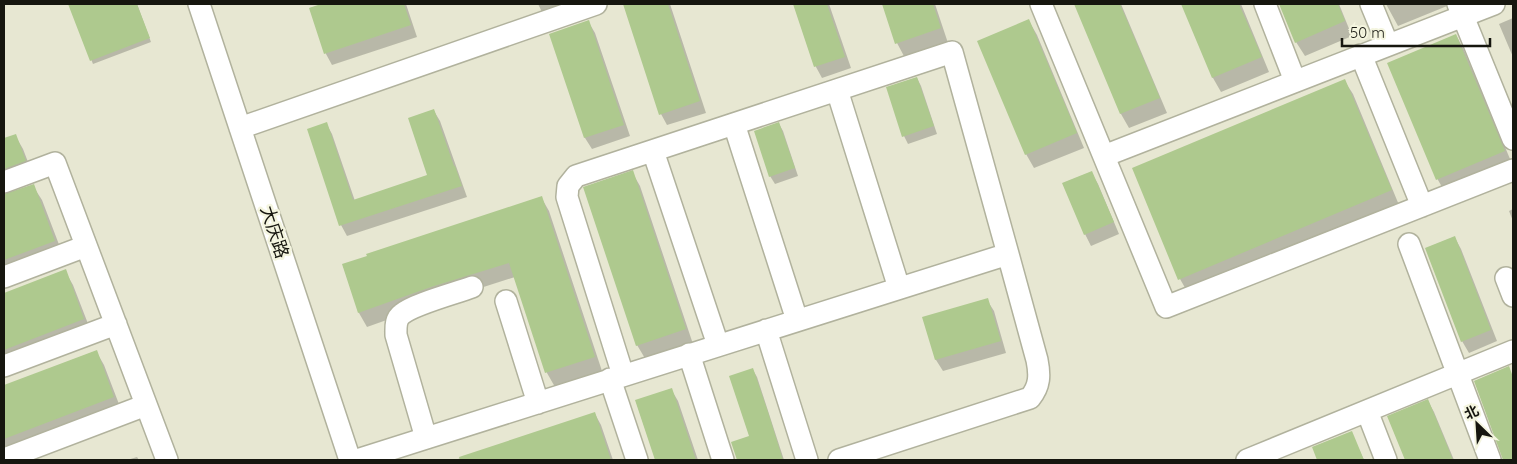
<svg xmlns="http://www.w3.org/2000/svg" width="1517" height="464" font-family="Quicksand,'Noto Sans SC',sans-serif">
	<rect width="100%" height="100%" fill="#e7e7d2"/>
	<path fill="#0003" d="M 69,4 L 137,4 L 151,42 L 93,64 Z
		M 325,4 L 406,4 L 417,37 L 332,65 L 326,54 L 310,8 Z
		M 538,4 L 586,4 L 547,22 Z
		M 627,4 L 670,4 L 706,113 L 667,125 L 661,114 Z
		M 795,4 L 829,4 L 851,68 L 822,78 L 816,67 Z
		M 883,4 L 935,4 L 948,43 L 905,58 L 897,43 Z
		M 1075,4 L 1121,4 L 1167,113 L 1129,128 L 1121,114 Z
		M 1182,4 L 1241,4 L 1269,72 L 1221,92 L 1213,78 Z
		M 1280,4 L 1339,4 L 1352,36 L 1305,56 L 1296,42 Z
		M 1386,4 L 1452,4 L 1398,26 Z
		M 1513,18 L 1513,57 L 1499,24 Z
		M 588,21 L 595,33 L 630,136 L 592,149 L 585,138 Z
		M 1029,21 L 1037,35 L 1084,148 L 1034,168 L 1026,154 Z
		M 1456,35 L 1464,50 L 1513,166 L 1446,194 L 1438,180 L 1389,63 Z
		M 917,78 L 921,86 L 937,134 L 908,144 L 904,136 Z
		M 1344,80 L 1353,94 L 1399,205 L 1188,293 L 1180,279 Z
		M 434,111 L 440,121 L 467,197 L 347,236 L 341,225 L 326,123 L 332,134 L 355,201 L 428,176 Z
		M 779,124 L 783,131 L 798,176 L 775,184 L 770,176 Z
		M 15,135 L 23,149 L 33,175 L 4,188 L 4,139 Z
		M 632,172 L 640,186 L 693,344 L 646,360 L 637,345 Z
		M 1091,172 L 1098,184 L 1119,234 L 1091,246 L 1085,234 Z
		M 33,186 L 42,200 L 63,255 L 4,278 L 4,195 Z
		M 541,197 L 549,211 L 602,371 L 555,387 L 547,373 L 515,277 L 440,301 L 367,327 L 359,313 L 343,265 Z
		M 1513,209 L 1513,221 L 1509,211 Z
		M 1455,238 L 1461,249 L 1497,341 L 1469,353 L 1462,341 Z
		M 65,271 L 73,285 L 92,334 L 4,367 L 4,294 Z
		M 987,300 L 994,311 L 1006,353 L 943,371 L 936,360 L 924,318 Z
		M 96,351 L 104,365 L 122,412 L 4,457 L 4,386 Z
		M 1508,368 L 1513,377 L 1513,460 L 1504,460 L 1475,381 Z
		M 753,370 L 757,377 L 784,460 L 739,460 L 733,443 L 751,437 Z
		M 671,389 L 678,401 L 698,460 L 656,460 L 636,401 Z
		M 1428,401 L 1434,412 L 1454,460 L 1406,460 L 1388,417 Z
		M 595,414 L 601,425 L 613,460 L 455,460 Z
		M 1351,432 L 1364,460 L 1319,460 L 1314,448 Z
		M 137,457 L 139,460 L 127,460 Z"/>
	<path fill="#aec98e" d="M 68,4 L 137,4 L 150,38 L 90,61 Z
		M 321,4 L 404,4 L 411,25 L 324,54 L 309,8 Z
		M 623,4 L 668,4 L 700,101 L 659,115 Z
		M 793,4 L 827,4 L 845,57 L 814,67 Z
		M 882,4 L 933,4 L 941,28 L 895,44 Z
		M 1074,4 L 1120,4 L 1160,98 L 1120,114 Z
		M 1181,4 L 1239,4 L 1262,57 L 1212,78 Z
		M 1279,4 L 1338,4 L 1345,21 L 1295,43 Z
		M 1029,19 L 1077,133 L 1025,155 L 977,41 Z
		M 589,20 L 624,125 L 584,138 L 549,34 Z
		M 1456,34 L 1505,151 L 1436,180 L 1387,63 Z
		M 917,77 L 934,126 L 902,137 L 886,87 Z
		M 1345,79 L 1392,190 L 1178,280 L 1132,168 Z
		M 434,109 L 454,166 L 455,166 L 462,186 L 339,226 L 307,129 L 327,122 L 353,200 L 427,175 L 408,118 Z
		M 779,122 L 795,168 L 769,177 L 754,131 Z
		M 16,134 L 26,161 L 4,169 L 4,138 Z
		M 633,170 L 686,329 L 636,346 L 583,187 Z
		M 1092,171 L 1114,222 L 1084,235 L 1062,183 Z
		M 34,184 L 55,241 L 4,260 L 4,194 Z
		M 542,196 L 595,357 L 545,373 L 509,263 L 431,287 L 358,313 L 342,264 L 367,256 L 366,254 Z
		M 1455,236 L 1491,330 L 1461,342 L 1425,248 Z
		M 66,269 L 84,319 L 4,350 L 4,293 Z
		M 988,298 L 1001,341 L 935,360 L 922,317 Z
		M 97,350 L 114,397 L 4,439 L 4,385 Z
		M 1509,366 L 1513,377 L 1513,460 L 1503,460 L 1474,381 Z
		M 753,368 L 768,412 L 783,460 L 737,460 L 731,442 L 749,436 L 729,376 Z
		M 672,388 L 696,460 L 655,460 L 635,400 Z
		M 1428,399 L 1453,460 L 1405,460 L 1387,416 Z
		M 595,412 L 611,460 L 460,460 L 459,457 Z
		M 1352,431 L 1364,460 L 1317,460 L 1312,447 Z"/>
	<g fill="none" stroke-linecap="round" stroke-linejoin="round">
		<defs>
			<path id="minor" d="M 199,4 L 350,460
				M 1041,4 L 1166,307 L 1513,170
				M 1265,4 L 1295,81
				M 1371,4 L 1388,45
				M 1458,4 L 1513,139
				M 1361,55 L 1422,206
				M 837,90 L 899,288
				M 734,124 L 797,320
				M 240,128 L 596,4
				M 653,151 L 718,345
				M 1104,156 L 1494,4
				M 4,182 L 55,163 L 167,460
				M 1409,244 L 1490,460
				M 4,277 L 86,246
				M 1506,278 L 1513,296
				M 506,301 L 538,403
				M 766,330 L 807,460
				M 689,354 L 723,460
				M 4,366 L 116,324
				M 610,379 L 637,460
				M 1367,411 L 1386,460
				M 426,438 L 396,335 C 396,327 395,319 402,314 C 414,304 456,293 472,287
				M 4,459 L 146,405
				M 357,460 L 1008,254 L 952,52 L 576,176 L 568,186 L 567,197 L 623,375
				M 839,460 L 1030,398 C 1040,386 1040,375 1037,360 L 1008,254
				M 1247,460 L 1513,351"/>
		</defs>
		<use href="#minor" stroke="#b1b29d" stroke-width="24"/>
		<use href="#minor" stroke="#fff" stroke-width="21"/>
	</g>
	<g text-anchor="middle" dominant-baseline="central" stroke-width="5" stroke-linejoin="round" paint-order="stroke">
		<g font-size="18" fill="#16160f" stroke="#f4f5df">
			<text transform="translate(275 232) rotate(72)">大庆路</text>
		</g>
	</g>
	<rect width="1517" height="464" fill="none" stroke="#16160f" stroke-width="10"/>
	<g transform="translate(1477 424) rotate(335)" stroke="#f4f5df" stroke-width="4" paint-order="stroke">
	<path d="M0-4L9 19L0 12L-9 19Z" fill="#16160f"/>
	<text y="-8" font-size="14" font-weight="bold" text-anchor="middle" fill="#16160f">北</text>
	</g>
	<path d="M1342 38v8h148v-8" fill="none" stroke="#16160f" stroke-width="2.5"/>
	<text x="1350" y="38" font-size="15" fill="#16160f" stroke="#f4f5df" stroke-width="4" paint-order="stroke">50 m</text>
</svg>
